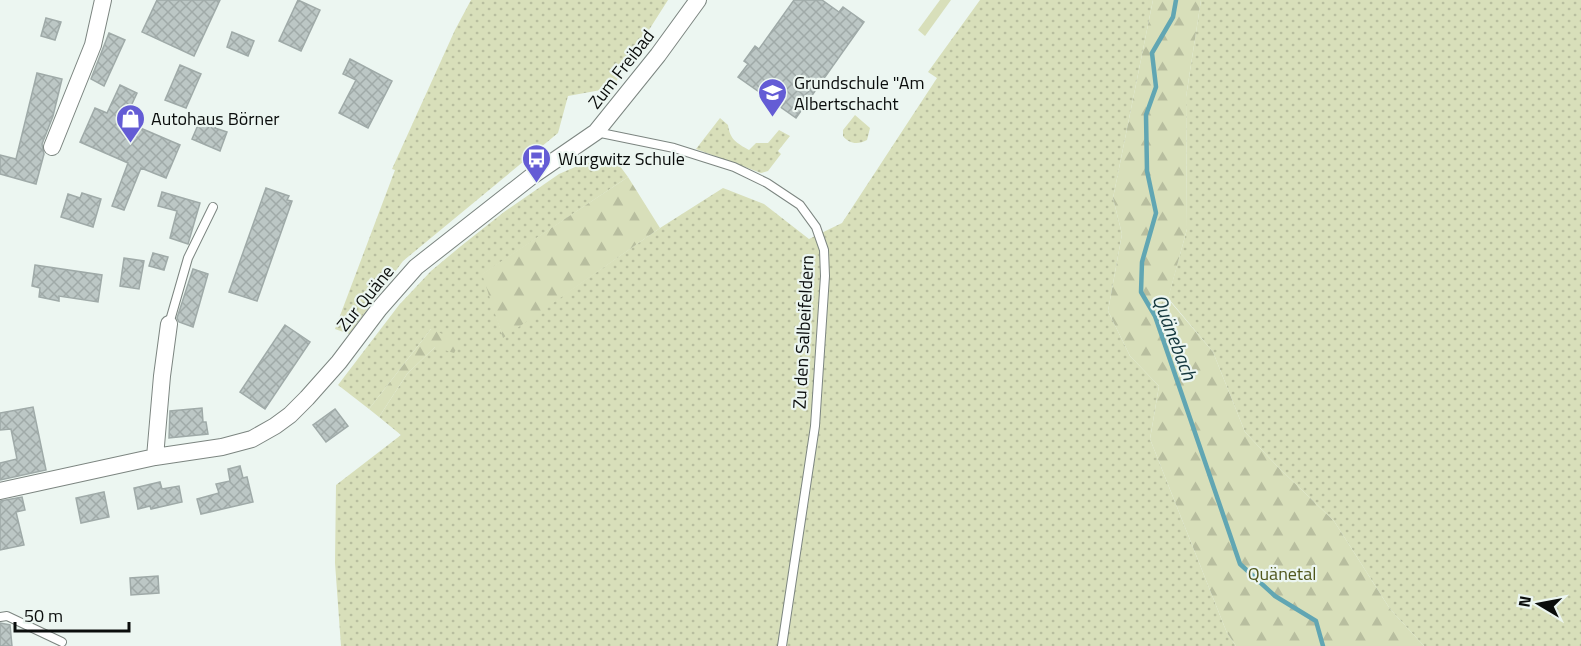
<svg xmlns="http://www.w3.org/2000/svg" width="1581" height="646" font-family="'Titillium Web',sans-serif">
	<defs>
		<pattern id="green-dots" width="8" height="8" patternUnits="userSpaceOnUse" patternTransform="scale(1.5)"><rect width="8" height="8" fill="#d8dfba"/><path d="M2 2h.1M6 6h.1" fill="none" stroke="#b8be9f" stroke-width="1.8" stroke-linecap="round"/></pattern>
		<pattern id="forest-firs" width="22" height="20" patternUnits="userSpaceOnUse" patternTransform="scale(1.5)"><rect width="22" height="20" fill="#d8dfba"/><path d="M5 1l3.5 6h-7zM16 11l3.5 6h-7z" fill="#b8be9f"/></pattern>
		<pattern id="building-cross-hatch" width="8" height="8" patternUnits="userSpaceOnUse" patternTransform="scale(1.5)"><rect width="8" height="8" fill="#bcc7c5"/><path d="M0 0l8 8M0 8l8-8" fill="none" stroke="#a0aaa8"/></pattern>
	</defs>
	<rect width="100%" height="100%" fill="#ecf6f1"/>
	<path fill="url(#green-dots)" d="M 471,0 L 668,0 L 612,88 L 568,96 L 558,133 L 403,261 L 349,334 L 335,329 L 395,170 L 392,169 L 455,30 Z
		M 980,0 L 1153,0 L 1113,198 L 1122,234 L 1108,311 L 1130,356 L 1159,386 L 1150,439 L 1227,633 L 1236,646 L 341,646 L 335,563 L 336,485 L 401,435 L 379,417 L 407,374 L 436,346 L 431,329 L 369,409 L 338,385 L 399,305 L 431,271 L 461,246 L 504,212 L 559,174 L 582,164 L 614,158 L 628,177 L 483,274 L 503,337 L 660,228 L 723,188 L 764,204 L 809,239 L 842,223 L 937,78 L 928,72 Z
		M 1201,0 L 1581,0 L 1581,646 L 1424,646 L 1390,609 L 1334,521 L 1278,467 L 1245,432 L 1213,352 L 1168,298 L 1187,229 L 1186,97 Z
		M 855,115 L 870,128 L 867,140 C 858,145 849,144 843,136 L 843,130 Z
		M 720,118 L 728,125 C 730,140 737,143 749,150 L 756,143 L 768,143 L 779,130 L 790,136 L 778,151 L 781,154 L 768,171 L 761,173 L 696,149 Z"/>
	<path fill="url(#forest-firs)" d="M 1153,0 L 1201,0 L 1186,97 L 1187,229 L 1168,299 L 1213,352 L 1245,432 L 1278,467 L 1334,521 L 1390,609 L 1424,646 L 1236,646 L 1227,633 L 1150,439 L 1159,386 L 1130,356 L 1108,311 L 1122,234 L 1113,198 Z
		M 628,177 L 660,228 L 503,338 L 482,274 Z
		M 431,329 L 461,342 L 454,353 L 435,347 L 407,374 L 379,417 L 369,409 Z"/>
	<path fill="#d8dfba" d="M 940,0 L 951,0 L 925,36 L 918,30 Z"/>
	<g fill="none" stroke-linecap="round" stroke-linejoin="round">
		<path stroke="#61a6b3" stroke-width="4.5" d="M 1176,0 L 1173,17 L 1152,53 L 1156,87 L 1146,115 L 1147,171 L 1156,213 L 1142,262 L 1141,292 L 1155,316 L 1240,564 L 1275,596 L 1316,621 L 1323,646"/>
	</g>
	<path fill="url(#building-cross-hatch)" stroke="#9faaa8" stroke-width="1.5" d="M 157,0 L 220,0 L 194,56 L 142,32 Z
		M 298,0 L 320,10 L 301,51 L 279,41 Z
		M 794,0 L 822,0 L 839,12 L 843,7 L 864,22 L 796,118 L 738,77 L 748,64 L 744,61 L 755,46 L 759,49 Z
		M 46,18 L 61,22 L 55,40 L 41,36 Z
		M 232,32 L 254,41 L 248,56 L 227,47 Z
		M 109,33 L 125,40 L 104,86 L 91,79 Z
		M 350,59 L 392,81 L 368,128 L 339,113 L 356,80 L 343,74 Z
		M 180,65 L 201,74 L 186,108 L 165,100 Z
		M 37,73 L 62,79 L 53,116 L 42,144 L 44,154 L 36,184 L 0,174 L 0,155 L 16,159 Z
		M 120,85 L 137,93 L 124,121 L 180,145 L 166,178 L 141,168 L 124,210 L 112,206 L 128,163 L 80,142 L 95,108 L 107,113 Z
		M 201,118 L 217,125 L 215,128 L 227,132 L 220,151 L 192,139 Z
		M 266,188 L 289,196 L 287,200 L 292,201 L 257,301 L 229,292 Z
		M 162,192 L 200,203 L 188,244 L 170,238 L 177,211 L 158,206 Z
		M 82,193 L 101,199 L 93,227 L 61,217 L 68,194 L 80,198 Z
		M 153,253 L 168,257 L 164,270 L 149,266 Z
		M 124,258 L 144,261 L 139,289 L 120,286 Z
		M 35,265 L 102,275 L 98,302 L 59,296 L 59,301 L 39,297 L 40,288 L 32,286 Z
		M 193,269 L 208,274 L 193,327 L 179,322 L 177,318 Z
		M 285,325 L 310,342 L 265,409 L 240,392 Z
		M 33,407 L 46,470 L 0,480 L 0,463 L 17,459 L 11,429 L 0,430 L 0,413 Z
		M 202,408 L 203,422 L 206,422 L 208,434 L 169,438 L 170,411 Z
		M 335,409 L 348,426 L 326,442 L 313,425 Z
		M 240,466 L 243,478 L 247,477 L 253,502 L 201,514 L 197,499 L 219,493 L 216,484 L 230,481 L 228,469 Z
		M 160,482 L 162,489 L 179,486 L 182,502 L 151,509 L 150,506 L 138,509 L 134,488 Z
		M 104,492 L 109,517 L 81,523 L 76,498 Z
		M 22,497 L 25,510 L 16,512 L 24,545 L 0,550 L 0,501 Z
		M 158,576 L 159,593 L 131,595 L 130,578 Z
		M 0,623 L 10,625 L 12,646 L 0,646 Z"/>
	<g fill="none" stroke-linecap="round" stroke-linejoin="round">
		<defs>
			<path id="lane" d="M 596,132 L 674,148 L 734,167 L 767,183 L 800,205 L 816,227 L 824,250 L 825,276 L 815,426 L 782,646
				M 169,324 L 188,258 L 213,207
				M 0,617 L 7,616 L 62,642"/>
			<path id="street" d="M 52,147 L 93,45 L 103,0
				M 155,457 L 162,376 L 169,324
				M 0,491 L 155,457 L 222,447 L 252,439 L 275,426 L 290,415 L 307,398 L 339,362 L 379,309 L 416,267 L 532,176 L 596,132 L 658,55 L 698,0"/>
		</defs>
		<use href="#lane" stroke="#7c8580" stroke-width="10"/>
		<use href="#street" stroke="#7c8580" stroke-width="18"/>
		<use href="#lane" stroke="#fff" stroke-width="8"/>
		<use href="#street" stroke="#fff" stroke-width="16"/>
	</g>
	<defs>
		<symbol id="school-pin" viewBox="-11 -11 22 30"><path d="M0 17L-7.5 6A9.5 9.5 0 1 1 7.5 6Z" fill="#645cd5" stroke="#ecf6f1"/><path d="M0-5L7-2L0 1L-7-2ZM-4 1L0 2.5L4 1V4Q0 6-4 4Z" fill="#fff"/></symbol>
		<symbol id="shop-pin" viewBox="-11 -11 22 30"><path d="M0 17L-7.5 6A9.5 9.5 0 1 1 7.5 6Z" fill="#645cd5" stroke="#ecf6f1"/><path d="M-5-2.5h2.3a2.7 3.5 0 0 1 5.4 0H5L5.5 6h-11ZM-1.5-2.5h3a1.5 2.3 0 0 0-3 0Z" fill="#fff"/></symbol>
		<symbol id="bus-pin" viewBox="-11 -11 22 30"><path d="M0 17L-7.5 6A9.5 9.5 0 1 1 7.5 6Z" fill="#645cd5" stroke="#ecf6f1"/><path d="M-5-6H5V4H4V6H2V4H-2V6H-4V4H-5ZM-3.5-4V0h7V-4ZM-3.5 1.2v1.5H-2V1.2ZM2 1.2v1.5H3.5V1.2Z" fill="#fff"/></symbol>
	</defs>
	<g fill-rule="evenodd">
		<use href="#school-pin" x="756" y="76" width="33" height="45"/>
		<use href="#shop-pin" x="114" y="102" width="33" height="45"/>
		<use href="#bus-pin" x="520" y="142" width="33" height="45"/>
	</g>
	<g text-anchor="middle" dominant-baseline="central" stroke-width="4.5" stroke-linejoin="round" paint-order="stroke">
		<g font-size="18" fill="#0a0d0c" stroke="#ecf6f1">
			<text transform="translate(621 69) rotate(-52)">Zum Freibad</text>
			<text transform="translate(365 298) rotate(-51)">Zur Quäne</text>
			<text transform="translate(803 332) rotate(-87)">Zu den Salbeifeldern</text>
		</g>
		<g font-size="18" fill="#0a0d0c" stroke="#ecf6f1" text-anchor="start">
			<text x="794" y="82">Grundschule "Am<tspan x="794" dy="21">Albertschacht</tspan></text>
			<text x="151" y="118">Autohaus Börner</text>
			<text x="558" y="158">Wurgwitz Schule</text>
		</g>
		<g font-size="18" fill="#4f561b" stroke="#ecf6f1">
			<text x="1282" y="573">Quänetal</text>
		</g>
		<g font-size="20" font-style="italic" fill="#14373d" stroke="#ecf6f1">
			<text transform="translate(1175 337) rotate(69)">Quänebach</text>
		</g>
	</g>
	<g transform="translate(1539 604) rotate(280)" stroke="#ecf6f1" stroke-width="4.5" paint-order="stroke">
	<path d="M0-4.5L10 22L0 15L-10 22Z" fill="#0a0d0c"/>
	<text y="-9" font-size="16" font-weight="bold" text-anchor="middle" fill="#0a0d0c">N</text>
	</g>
	<path d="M15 622v9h114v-9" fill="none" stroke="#0a0d0c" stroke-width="3"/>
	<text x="24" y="622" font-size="18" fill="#0a0d0c" stroke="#ecf6f1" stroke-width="4.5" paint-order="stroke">50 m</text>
</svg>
